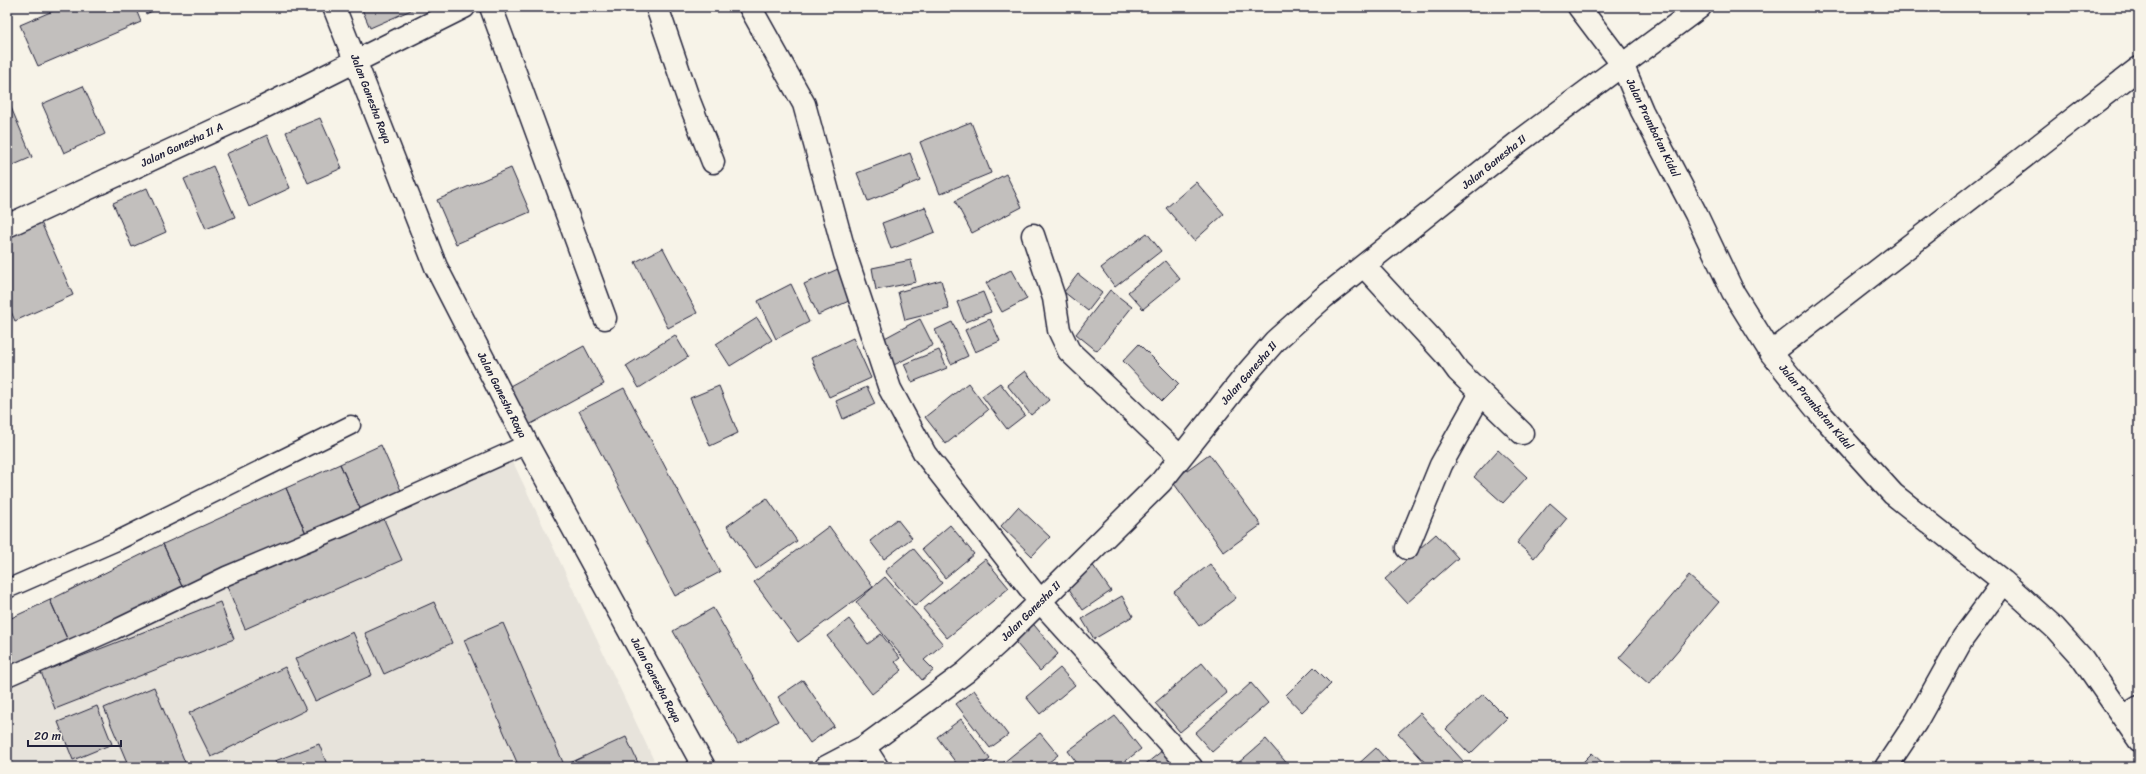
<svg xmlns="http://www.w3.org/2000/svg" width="2146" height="774" font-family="Sriracha,sans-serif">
	<rect width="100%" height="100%" fill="#f7f3e8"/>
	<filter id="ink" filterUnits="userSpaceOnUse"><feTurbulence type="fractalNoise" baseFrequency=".025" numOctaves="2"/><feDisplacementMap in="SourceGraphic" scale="8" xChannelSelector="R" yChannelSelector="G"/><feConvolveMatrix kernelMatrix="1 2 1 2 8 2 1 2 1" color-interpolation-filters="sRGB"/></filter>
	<g filter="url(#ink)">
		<path fill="#e7e3db" d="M 513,462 L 657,767 L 7,767 L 7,682 Z"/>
		<path fill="#c2bfbd" stroke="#22223b" d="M 62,7 L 135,7 L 141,22 L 38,66 L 20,25 Z
			M 143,7 L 161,7 L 146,14 Z
			M 361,7 L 418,7 L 370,28 Z
			M 83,86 L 105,134 L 64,153 L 42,104 Z
			M 7,98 L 32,157 L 7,168 Z
			M 320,118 L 342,168 L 308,183 L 286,132 Z
			M 971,122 L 991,173 L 940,194 L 920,142 Z
			M 267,135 L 290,188 L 249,207 L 226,154 Z
			M 910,153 L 920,180 L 868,201 L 857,173 Z
			M 213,166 L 235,217 L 206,229 L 184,179 Z
			M 511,168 L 530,212 L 456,244 L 437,200 Z
			M 1006,174 L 1022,207 L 972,233 L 955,201 Z
			M 1196,182 L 1224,214 L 1194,241 L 1166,208 Z
			M 147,188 L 166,232 L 132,247 L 113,203 Z
			M 925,207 L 935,232 L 891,249 L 882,223 Z
			M 40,220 L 73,295 L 15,321 L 7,302 L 7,234 Z
			M 1147,233 L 1161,251 L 1115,287 L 1101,268 Z
			M 663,248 L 697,313 L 668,328 L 635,262 Z
			M 911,260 L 916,282 L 876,290 L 872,268 Z
			M 1165,261 L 1180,279 L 1143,309 L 1128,292 Z
			M 838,269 L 851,300 L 818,315 L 804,284 Z
			M 1011,270 L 1027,299 L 1002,312 L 986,283 Z
			M 1078,274 L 1102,293 L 1088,311 L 1064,292 Z
			M 941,280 L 949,309 L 905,320 L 898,292 Z
			M 791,284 L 809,322 L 776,339 L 758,301 Z
			M 1110,290 L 1132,307 L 1097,351 L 1076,334 Z
			M 983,292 L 991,312 L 965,322 L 957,302 Z
			M 757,318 L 772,340 L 730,366 L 716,344 Z
			M 920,319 L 933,345 L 894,365 L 881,340 Z
			M 990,319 L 1000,341 L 975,352 L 965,330 Z
			M 952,322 L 968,356 L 951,364 L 935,330 Z
			M 675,335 L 688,357 L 639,388 L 626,366 Z
			M 853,338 L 871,378 L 829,397 L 811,358 Z
			M 1139,344 L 1179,384 L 1162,401 L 1123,361 Z
			M 584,346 L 604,384 L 529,425 L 508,387 Z
			M 939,350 L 947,368 L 912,382 L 904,364 Z
			M 1025,371 L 1049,400 L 1031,415 L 1007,385 Z
			M 968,383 L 988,410 L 946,444 L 925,417 Z
			M 1000,383 L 1025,415 L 1007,429 L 982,396 Z
			M 719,386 L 738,433 L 710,446 L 690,398 Z
			M 867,387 L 875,404 L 843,419 L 836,401 Z
			M 624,388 L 720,572 L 675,596 L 579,411 Z
			M 381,445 L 403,495 L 362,513 L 340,464 Z
			M 1498,450 L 1527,477 L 1503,503 L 1474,477 Z
			M 1209,454 L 1261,525 L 1224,552 L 1172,481 Z
			M 340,464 L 362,513 L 308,538 L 286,488 Z
			M 286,488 L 308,538 L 184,591 L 163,544 Z
			M 767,498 L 797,541 L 756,569 L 727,526 Z
			M 1550,503 L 1567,518 L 1534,558 L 1517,543 Z
			M 1018,507 L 1050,537 L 1032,556 L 1001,526 Z
			M 382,515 L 402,560 L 245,629 L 226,584 Z
			M 897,519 L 912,538 L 884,559 L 870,541 Z
			M 950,525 L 974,554 L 945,578 L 922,549 Z
			M 829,526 L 873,587 L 798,642 L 754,582 Z
			M 1436,534 L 1458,558 L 1407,603 L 1385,579 Z
			M 163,544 L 184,591 L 69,643 L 50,600 Z
			M 913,548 L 942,583 L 915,606 L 885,571 Z
			M 985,559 L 1009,588 L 947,638 L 923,609 Z
			M 1092,564 L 1111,591 L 1083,610 L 1065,583 Z
			M 1210,564 L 1236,598 L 1199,626 L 1174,592 Z
			M 1689,576 L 1719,602 L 1649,684 L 1619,658 Z
			M 885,577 L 943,644 L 924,660 L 934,670 L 922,680 L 856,602 Z
			M 1122,596 L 1133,616 L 1094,639 L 1082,619 Z
			M 50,600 L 69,643 L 7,672 L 7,620 Z
			M 220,602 L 234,639 L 55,709 L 41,672 Z
			M 434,602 L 452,643 L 384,674 L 365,633 Z
			M 713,608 L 778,721 L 738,744 L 673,631 Z
			M 849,619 L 868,644 L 881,634 L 900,658 L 895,662 L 902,670 L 872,694 L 827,636 Z
			M 1030,620 L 1058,654 L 1040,671 L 1011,637 Z
			M 503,623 L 565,767 L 519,767 L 464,640 Z
			M 353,632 L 372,675 L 315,701 L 295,659 Z
			M 1202,663 L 1227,693 L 1180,732 L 1155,703 Z
			M 285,667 L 306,710 L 211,757 L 189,713 Z
			M 1314,667 L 1331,684 L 1302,712 L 1286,695 Z
			M 1060,668 L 1075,685 L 1040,714 L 1026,697 Z
			M 803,680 L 834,726 L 810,743 L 778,697 Z
			M 1251,683 L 1268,703 L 1212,752 L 1195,733 Z
			M 154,687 L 187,767 L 129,767 L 104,708 Z
			M 974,690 L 1008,735 L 990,748 L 956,704 Z
			M 1483,694 L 1507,718 L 1470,754 L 1446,729 Z
			M 97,706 L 112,744 L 73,760 L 58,722 Z
			M 1420,713 L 1464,762 L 1459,767 L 1429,767 L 1398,733 Z
			M 1115,716 L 1141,749 L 1118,767 L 1080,767 L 1068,751 Z
			M 961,719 L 990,759 L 980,767 L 959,767 L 937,737 Z
			M 1040,733 L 1058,755 L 1043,767 L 998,767 Z
			M 626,737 L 640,767 L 572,767 L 570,763 Z
			M 1266,739 L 1290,767 L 1239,767 L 1237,764 Z
			M 319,744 L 328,767 L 278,767 L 275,761 Z
			M 1168,746 L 1184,767 L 1142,767 Z
			M 1376,748 L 1393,767 L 1355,767 Z
			M 1592,753 L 1607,767 L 1578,767 Z"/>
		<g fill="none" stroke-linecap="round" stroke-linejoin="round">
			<defs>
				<path id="lane" d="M 7,589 L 117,541 L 351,425
					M 7,677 L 114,630 L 226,576 L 345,526 L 527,444"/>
				<path id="street" d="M 491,7 L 605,318
					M 657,7 L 689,101 L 713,162
					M 750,7 L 804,104 L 845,254 L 890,389 L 925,454 L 1040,601 L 1191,767
					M 1579,7 L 1622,64 L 1642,111 L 1696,214 L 1733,292 L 1771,353 L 1818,411 L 1893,494 L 2004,582 L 2055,628 L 2082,658 L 2139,740
					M 7,226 L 258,110 L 464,7
					M 1033,235 L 1054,298 L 1059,330 L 1069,351 L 1180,457
					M 1364,266 L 1447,356 L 1458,371 L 1522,433
					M 1771,353 L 2139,68
					M 1407,548 L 1441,465 L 1481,393
					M 2123,717 L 2139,707
					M 864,747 L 877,767
					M 826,767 L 864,747 L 966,672 L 998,643 L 1161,482 L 1248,372 L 1275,341 L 1323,298 L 1516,144 L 1700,7
					M 1886,767 L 1916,722 L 1963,638 L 2004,582"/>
				<path id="secondary" d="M 334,7 L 436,267 L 527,444 L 704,767"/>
			</defs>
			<use href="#lane" stroke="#22223b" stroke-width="21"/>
			<use href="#street" stroke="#22223b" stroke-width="25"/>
			<use href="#secondary" stroke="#22223b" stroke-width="25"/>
			<use href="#lane" stroke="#f7f3e8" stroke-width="18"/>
			<use href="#street" stroke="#f7f3e8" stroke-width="22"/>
			<use href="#secondary" stroke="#f7f3e8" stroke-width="22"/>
		</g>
	</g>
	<g text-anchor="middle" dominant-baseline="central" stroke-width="4" stroke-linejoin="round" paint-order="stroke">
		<g font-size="11" fill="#22223b" stroke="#f7f3e8">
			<text transform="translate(371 99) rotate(69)">Jalan Ganesha Raya</text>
			<text transform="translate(1653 128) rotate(64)">Jalan Prambatan Kidul</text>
			<text transform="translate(182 145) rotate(-25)">Jalan Ganesha II A</text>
			<text transform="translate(1494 162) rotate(-39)">Jalan Ganesha II</text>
			<text transform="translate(1249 373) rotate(-49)">Jalan Ganesha II</text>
			<text transform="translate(502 395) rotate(63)">Jalan Ganesha Raya</text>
			<text transform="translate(1816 407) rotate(50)">Jalan Prambatan Kidul</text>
			<text transform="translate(1031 611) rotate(-45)">Jalan Ganesha II</text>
			<text transform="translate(656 680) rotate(62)">Jalan Ganesha Raya</text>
		</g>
	</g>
	<rect width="2146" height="774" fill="none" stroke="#f7f3e8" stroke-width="24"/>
	<rect x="12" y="12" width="2122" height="750" fill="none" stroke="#22223b" stroke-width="1.5" filter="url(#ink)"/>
	<path d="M28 740v6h93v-6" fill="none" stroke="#22223b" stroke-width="2"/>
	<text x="34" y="740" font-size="12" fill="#22223b" stroke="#f7f3e8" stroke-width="3" paint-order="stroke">20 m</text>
</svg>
